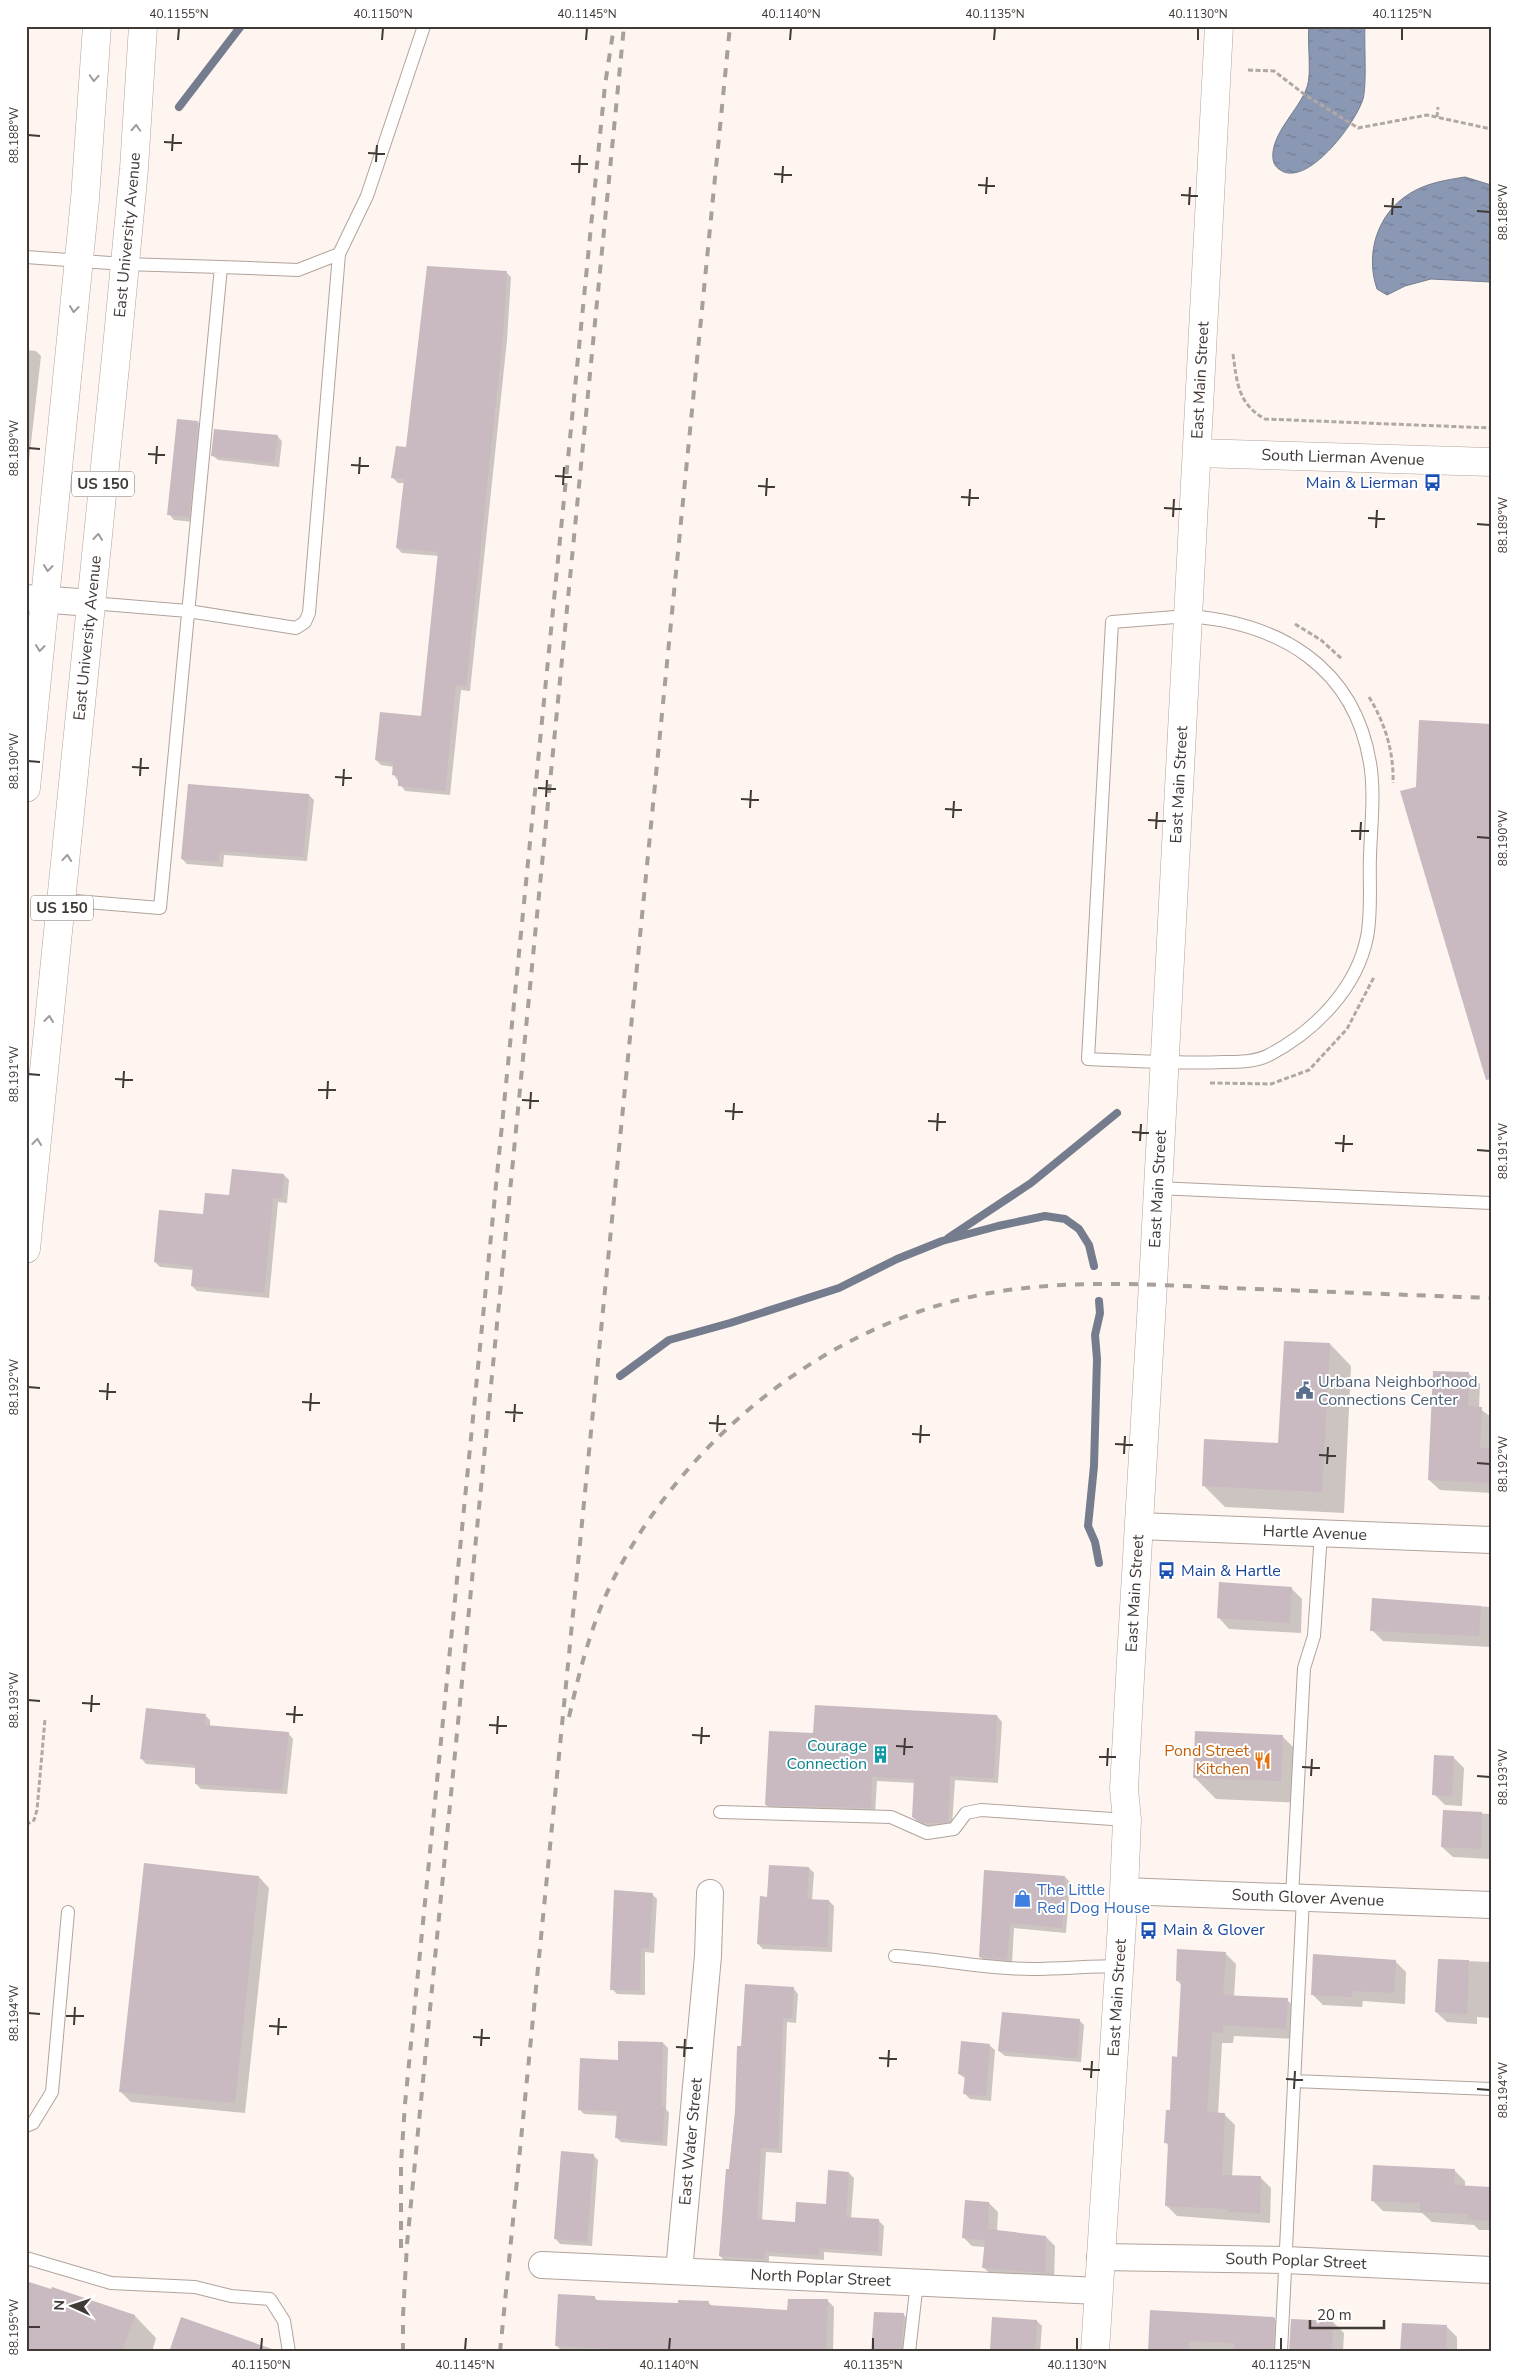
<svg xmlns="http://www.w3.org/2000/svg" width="1517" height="2378" font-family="'Nunito Sans',sans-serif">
	<defs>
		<pattern id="water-ripples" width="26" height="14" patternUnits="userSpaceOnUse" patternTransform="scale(1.25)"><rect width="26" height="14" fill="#8b98b4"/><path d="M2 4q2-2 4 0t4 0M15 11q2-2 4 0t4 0" fill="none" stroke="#737d93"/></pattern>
	</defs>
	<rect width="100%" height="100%" fill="#fef5f0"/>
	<path fill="url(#water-ripples)" stroke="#747c8e" d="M 1309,26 L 1365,26 C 1364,44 1367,84 1363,99 C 1356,122 1312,182 1284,172 C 1278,169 1274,166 1273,159 C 1270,134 1300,109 1307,87 C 1312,74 1307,42 1309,26 Z
		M 1465,177 L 1491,185 L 1491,282 L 1431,279 L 1405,286 L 1387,295 L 1377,289 C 1365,254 1377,214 1409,194 C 1426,183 1446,180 1465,177 Z"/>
	<path fill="#0003" d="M 506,272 L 511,277 L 507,340 L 470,691 L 461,690 L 450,795 L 405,791 L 394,775 L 394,767 L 381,765 L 376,760 L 422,717 L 439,556 L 402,553 L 397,548 L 405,483 L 398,483 L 393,478 Z
		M 26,350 L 36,351 L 41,356 L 27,478 Z
		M 198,422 L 203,427 L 194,522 L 174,520 L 169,514 Z
		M 277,436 L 282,441 L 279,467 L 218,460 L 212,455 Z
		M 309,795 L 314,800 L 307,861 L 224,855 L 223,867 L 187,864 L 182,859 Z
		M 284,1175 L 289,1180 L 287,1203 L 278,1202 L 269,1298 L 197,1291 L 192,1286 L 194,1270 L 160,1267 L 155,1262 L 204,1215 L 230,1196 Z
		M 1330,1344 L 1351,1366 L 1344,1513 L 1225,1507 L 1203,1485 L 1280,1444 Z
		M 1469,1374 L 1480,1384 L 1479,1408 L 1491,1417 L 1491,1493 L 1440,1490 L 1429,1480 Z
		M 1291,1588 L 1302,1599 L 1301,1633 L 1229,1629 L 1219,1618 Z
		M 1373,1600 L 1491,1607 L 1491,1647 L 1383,1641 L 1372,1630 Z
		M 205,1715 L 210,1720 L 210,1727 L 288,1733 L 293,1739 L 287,1794 L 201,1789 L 196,1784 L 196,1768 L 146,1764 L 141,1758 Z
		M 997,1716 L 1002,1722 L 998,1783 L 955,1780 L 952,1826 L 929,1827 L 918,1822 L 913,1817 L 915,1783 L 877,1781 L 875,1813 L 771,1810 L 766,1805 L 815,1735 Z
		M 1282,1736 L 1304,1758 L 1303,1803 L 1216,1799 L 1194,1777 Z
		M 1453,1757 L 1464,1768 L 1462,1806 L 1445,1805 L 1434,1794 Z
		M 1444,1812 L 1491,1814 L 1491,1859 L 1453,1857 L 1442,1847 Z
		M 809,1868 L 814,1873 L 812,1900 L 829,1901 L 834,1906 L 832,1952 L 763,1949 L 758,1944 L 768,1898 Z
		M 986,1872 L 1065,1877 L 1070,1882 L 1066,1933 L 1014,1928 L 1012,1964 L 986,1962 L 980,1957 Z
		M 259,1877 L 269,1888 L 245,2113 L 131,2102 L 120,2091 Z
		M 652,1894 L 657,1899 L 654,1953 L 645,1952 L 645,1995 L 617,1994 L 612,1989 Z
		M 1225,1953 L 1236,1964 L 1234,1997 L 1287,2000 L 1298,2010 L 1296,2039 L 1234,2036 L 1233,2043 L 1222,2043 L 1218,2114 L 1224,2114 L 1235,2125 L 1232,2177 L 1260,2177 L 1271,2188 L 1270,2223 L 1177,2216 L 1166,2205 L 1169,2146 L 1165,2142 L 1178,2058 L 1182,1986 L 1177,1980 Z
		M 1439,1960 L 1491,1962 L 1491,2018 L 1477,2017 L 1477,2024 L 1447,2022 L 1436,2012 Z
		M 1395,1961 L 1406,1972 L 1405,2004 L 1363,2001 L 1362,2007 L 1323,2005 L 1312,1994 Z
		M 793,1988 L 798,1994 L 796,2023 L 787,2022 L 782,2153 L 766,2152 L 762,2221 L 796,2223 L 827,2205 L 849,2173 L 854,2178 L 851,2219 L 879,2221 L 884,2226 L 882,2256 L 824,2252 L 824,2260 L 769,2256 L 769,2263 L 725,2261 L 720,2256 L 742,2047 Z
		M 1079,2020 L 1084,2025 L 1081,2062 L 1005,2056 L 999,2051 Z
		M 663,2043 L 668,2048 L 666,2109 L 669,2113 L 667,2146 L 621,2142 L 616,2137 L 618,2116 L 584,2114 L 579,2109 Z
		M 989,2045 L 995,2050 L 991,2101 L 970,2099 L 965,2094 L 966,2079 L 959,2074 Z
		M 593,2155 L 598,2160 L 592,2246 L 560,2244 L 555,2238 Z
		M 1455,2171 L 1465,2181 L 1465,2187 L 1491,2188 L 1491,2230 L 1479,2230 L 1474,2225 L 1432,2222 L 1422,2213 L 1383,2211 L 1372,2200 Z
		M 989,2203 L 998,2212 L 997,2232 L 1046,2237 L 1055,2246 L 1054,2281 L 993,2276 L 984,2268 L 985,2247 L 972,2246 L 963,2237 Z
		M 53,2288 L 135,2316 L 156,2338 L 152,2352 L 26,2352 Z
		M 594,2297 L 598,2301 L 679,2305 L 708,2302 L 712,2306 L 789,2311 L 828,2301 L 834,2307 L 833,2352 L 563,2352 L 557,2346 Z
		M 1151,2311 L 1274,2319 L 1285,2330 L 1284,2352 L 1149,2352 Z
		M 903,2314 L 908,2319 L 906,2352 L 873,2352 Z
		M 993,2318 L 1037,2321 L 1042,2326 L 1040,2352 L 994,2352 L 992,2350 Z
		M 1333,2322 L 1344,2333 L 1343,2352 L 1289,2352 Z
		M 1446,2326 L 1457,2337 L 1457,2352 L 1402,2352 Z"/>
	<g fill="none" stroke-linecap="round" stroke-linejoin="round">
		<path stroke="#747c8e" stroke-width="8" d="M 179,107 L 241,26
			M 948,1238 L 1031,1183 L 1117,1113
			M 1099,1301 L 1100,1313 L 1095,1335 L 1097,1359 L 1094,1466 L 1088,1526 L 1095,1542 L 1099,1563
			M 620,1376 L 669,1340 L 730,1323 L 839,1288 L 897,1259 L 942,1241 L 998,1226 L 1045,1216 L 1065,1219 L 1079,1229 L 1089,1245 L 1094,1266"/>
	</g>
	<path fill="#c9b9c0" d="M 427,266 L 507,271 L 503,334 L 466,686 L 456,685 L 445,791 L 398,786 L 398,776 L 392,775 L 393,763 L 375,760 L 380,712 L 421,716 L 438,552 L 396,548 L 404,479 L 391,478 L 396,446 L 406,447 Z
		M 177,419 L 198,421 L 189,517 L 167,515 Z
		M 214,429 L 278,435 L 274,463 L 211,456 Z
		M 1419,720 L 1491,724 L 1491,1079 L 1486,1080 L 1400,791 L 1416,787 Z
		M 188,784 L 309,794 L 303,857 L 220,851 L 218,862 L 181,859 Z
		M 232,1169 L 284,1174 L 282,1198 L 273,1198 L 264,1293 L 191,1286 L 193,1266 L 154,1262 L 159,1210 L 203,1214 L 205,1193 L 229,1195 Z
		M 1284,1341 L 1330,1343 L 1322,1492 L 1202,1486 L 1204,1439 L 1278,1443 Z
		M 1433,1371 L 1469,1372 L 1468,1406 L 1482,1407 L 1480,1448 L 1491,1448 L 1491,1483 L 1428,1480 Z
		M 1219,1582 L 1292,1587 L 1290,1623 L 1217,1618 Z
		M 1372,1598 L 1481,1606 L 1479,1636 L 1370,1631 Z
		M 815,1705 L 997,1715 L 994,1778 L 950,1776 L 948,1822 L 937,1823 L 923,1823 L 912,1817 L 914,1779 L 872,1777 L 871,1808 L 765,1805 L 769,1731 L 813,1733 Z
		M 146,1708 L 206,1714 L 205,1725 L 289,1732 L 282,1790 L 195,1784 L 195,1764 L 140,1759 Z
		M 1195,1731 L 1283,1735 L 1281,1781 L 1193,1778 Z
		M 1434,1755 L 1454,1756 L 1452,1796 L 1432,1795 Z
		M 1443,1810 L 1482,1812 L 1481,1849 L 1441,1847 Z
		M 144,1863 L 259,1876 L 235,2103 L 119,2092 Z
		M 769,1865 L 809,1867 L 807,1899 L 829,1900 L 827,1947 L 757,1944 L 760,1896 L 767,1897 Z
		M 984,1870 L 1065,1876 L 1062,1928 L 1010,1923 L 1007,1960 L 979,1957 Z
		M 614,1890 L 653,1893 L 649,1948 L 641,1948 L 640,1990 L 610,1990 Z
		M 1177,1949 L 1226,1952 L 1223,1995 L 1288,1998 L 1286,2029 L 1223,2025 L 1223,2033 L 1212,2032 L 1207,2112 L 1225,2113 L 1222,2175 L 1261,2176 L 1260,2213 L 1228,2212 L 1228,2209 L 1165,2206 L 1168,2143 L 1164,2143 L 1166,2110 L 1170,2110 L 1172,2056 L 1177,2057 L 1181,1981 L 1176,1981 Z
		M 1313,1954 L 1396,1960 L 1394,1993 L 1352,1991 L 1352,1997 L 1311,1995 Z
		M 1438,1959 L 1469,1960 L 1467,2014 L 1435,2012 Z
		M 745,1984 L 794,1987 L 792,2018 L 783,2018 L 778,2149 L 761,2148 L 757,2219 L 795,2222 L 796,2202 L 826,2204 L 828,2170 L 849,2172 L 846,2217 L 879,2219 L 878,2252 L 819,2248 L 819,2255 L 765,2252 L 764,2259 L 719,2256 L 726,2169 L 729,2169 L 735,2112 L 737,2046 L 741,2046 Z
		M 1002,2012 L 1080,2019 L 1077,2058 L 998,2051 Z
		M 618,2041 L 663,2042 L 661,2106 L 665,2107 L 662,2142 L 615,2138 L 617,2111 L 578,2110 L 580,2058 L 618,2060 Z
		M 961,2041 L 990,2044 L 986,2096 L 963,2094 L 965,2075 L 958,2074 Z
		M 561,2151 L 594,2154 L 587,2242 L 554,2239 Z
		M 1373,2165 L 1455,2169 L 1454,2185 L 1491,2187 L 1491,2221 L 1467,2219 L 1467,2214 L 1420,2212 L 1420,2203 L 1371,2201 Z
		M 965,2200 L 989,2202 L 988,2229 L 1046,2236 L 1045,2273 L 982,2268 L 985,2240 L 962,2238 Z
		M 26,2281 L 51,2289 L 52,2287 L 135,2315 L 122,2352 L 26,2352 Z
		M 558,2294 L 595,2296 L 595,2300 L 678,2303 L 678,2300 L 709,2301 L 708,2305 L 787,2310 L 788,2299 L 828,2299 L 826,2352 L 706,2349 L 706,2352 L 613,2352 L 613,2349 L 555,2346 Z
		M 1150,2310 L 1273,2317 L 1275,2318 L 1273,2352 L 1234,2352 L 1234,2343 L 1189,2341 L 1189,2352 L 1148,2352 Z
		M 874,2312 L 904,2313 L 901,2352 L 871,2352 Z
		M 181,2317 L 272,2349 L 271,2352 L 169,2352 Z
		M 992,2317 L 1037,2320 L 1035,2352 L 990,2350 Z
		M 1291,2319 L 1333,2321 L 1332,2352 L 1289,2352 Z
		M 1402,2323 L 1447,2325 L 1446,2352 L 1400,2352 Z"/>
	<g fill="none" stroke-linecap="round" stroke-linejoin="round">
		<defs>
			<path id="service" d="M 26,257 L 124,264 L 221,267 L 160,908 L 63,900
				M 221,267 L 298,270 L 339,254 L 367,196 L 424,26
				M 91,603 L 188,611 L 296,628 L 305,622 L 309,613 L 339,254
				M 1188,616 C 1279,623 1354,666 1370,763 C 1375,793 1371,825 1370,856 C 1369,881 1372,913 1367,937 C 1357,988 1315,1031 1269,1055 C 1256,1062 1238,1062 1223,1062 C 1178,1064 1133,1061 1088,1059 L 1112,622 Z
				M 1158,1188 L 1491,1203
				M 720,1812 L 891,1817 L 927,1833 L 954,1829 L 966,1813 L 981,1810 L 1127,1820
				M 1292,1897 L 1304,1668 L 1314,1636 L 1321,1533
				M 895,1956 C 940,1959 986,1969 1032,1969 C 1061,1969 1090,1966 1120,1966
				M 1294,2081 L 1491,2089
				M 26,2126 L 33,2123 L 52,2092 L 68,1912
				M 26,2258 L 111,2283 L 195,2287 L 231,2296 L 270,2299 L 284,2321 L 289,2352
				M 909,2352 L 917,2282
				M 1281,2352 L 1303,1898"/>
			<g id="minor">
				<path d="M 26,598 L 91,603"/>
				<path id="s1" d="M 1139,1526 L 1491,1540"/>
				<path id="s2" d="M 1124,1891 L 1491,1905"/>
				<path id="s3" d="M 1100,2257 L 1286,2260 L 1491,2270"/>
				<path id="s4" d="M 542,2265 L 1099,2291"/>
				<path id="s5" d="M 679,2271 L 708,1956 L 710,1893"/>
			</g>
			<g id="tertiary">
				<path id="s6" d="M 1197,453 L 1491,462"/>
			</g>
			<g id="secondary">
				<path id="s7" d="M 1095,2352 L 1124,1891 L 1127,1820 L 1124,1789 L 1131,1660 L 1153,1284 L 1219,26"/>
			</g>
			<g id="primary">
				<path d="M 26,788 L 85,199 L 97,26"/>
				<path id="s8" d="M 26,1249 L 117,347 L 134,169 L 143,26"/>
			</g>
		</defs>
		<use href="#service" stroke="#b1a39c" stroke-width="14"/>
		<use href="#minor" stroke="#b1a39c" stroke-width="28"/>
		<use href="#tertiary" stroke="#b1a39c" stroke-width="29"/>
		<use href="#secondary" stroke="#b1a39c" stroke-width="29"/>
		<use href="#primary" stroke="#b1a39c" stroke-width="29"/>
		<path stroke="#b0a8a4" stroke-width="3" stroke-dasharray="5 2.5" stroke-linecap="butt" d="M 1248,70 L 1274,71 L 1304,94 L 1358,128 L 1427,115 L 1491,129
			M 1437,117 L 1438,107
			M 1233,354 C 1237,383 1238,404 1265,419 L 1491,428
			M 1295,624 L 1321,640 L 1342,659
			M 1369,697 C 1385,723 1394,752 1393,783
			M 1210,1083 L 1271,1084 L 1309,1070 L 1347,1029 L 1374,977
			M 26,1825 L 34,1820 L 37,1810 L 45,1719"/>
		<use href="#service" stroke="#fff" stroke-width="12"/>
		<use href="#minor" stroke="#fff" stroke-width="26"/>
		<use href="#tertiary" stroke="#fff" stroke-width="28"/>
		<use href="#secondary" stroke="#fff" stroke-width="28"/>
		<use href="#primary" stroke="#fff" stroke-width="28"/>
		<path stroke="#a69f9b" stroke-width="4" stroke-dasharray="9 9" stroke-linecap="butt" d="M 569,1717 C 580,1669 592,1621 615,1576 C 693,1426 847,1309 1017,1289 C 1088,1280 1157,1285 1228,1288 C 1316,1291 1403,1295 1491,1298
			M 401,2248 L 401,2163 L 405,2104 L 605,85 L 614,26
			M 403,2352 L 403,2316 L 407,2244 L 624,26
			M 500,2352 L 730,26"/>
	</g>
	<defs><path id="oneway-chevron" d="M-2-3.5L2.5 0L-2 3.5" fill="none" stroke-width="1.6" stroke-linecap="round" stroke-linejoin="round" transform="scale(1.25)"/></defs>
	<g stroke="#a09c9b">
		<use href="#oneway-chevron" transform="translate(94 78) rotate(94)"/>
		<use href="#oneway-chevron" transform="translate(136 128) rotate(-87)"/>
		<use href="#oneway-chevron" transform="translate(74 309) rotate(96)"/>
		<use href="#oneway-chevron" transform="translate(98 537) rotate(-84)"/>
		<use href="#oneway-chevron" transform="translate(48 568) rotate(96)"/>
		<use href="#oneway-chevron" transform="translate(40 648) rotate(96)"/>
		<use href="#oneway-chevron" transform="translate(67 858) rotate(-85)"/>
		<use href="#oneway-chevron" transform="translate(49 1019) rotate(-83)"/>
		<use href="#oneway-chevron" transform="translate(37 1142) rotate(-84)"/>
	</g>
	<path fill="none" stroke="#403a37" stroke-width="2" d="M 178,40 L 179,28M 382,40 L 383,28M 586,40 L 587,28M 790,40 L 791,28M 994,40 L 995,28M 1198,40 L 1198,28M 1402,40 L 1402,28M 28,135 L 40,136M 164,142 L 182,143M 172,151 L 173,134M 368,153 L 385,154M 376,162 L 377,145M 571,164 L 588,164M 579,173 L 580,155M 774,174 L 792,175M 782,183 L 783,166M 978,185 L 995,186M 986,194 L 987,177M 1181,195 L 1198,196M 1189,205 L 1190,187M 1384,206 L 1402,207M 1477,211 L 1490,212M 1392,215 L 1393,198M 28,448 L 40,449M 148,454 L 165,455M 156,464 L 157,446M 351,465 L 369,466M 359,474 L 360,457M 555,476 L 572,477M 563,485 L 564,467M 758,486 L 775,487M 766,496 L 767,478M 961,497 L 979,498M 969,506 L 970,489M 1164,508 L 1182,509M 1173,517 L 1174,499M 1368,518 L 1385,519M 1477,524 L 1490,525M 1376,528 L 1377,510M 28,761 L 40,762M 132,767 L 149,768M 140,776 L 141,758M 335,777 L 352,778M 343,786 L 344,769M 538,788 L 556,789M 546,797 L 547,780M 741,799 L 759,800M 750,808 L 751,790M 945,809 L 962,810M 953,818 L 954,801M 1148,820 L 1166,821M 1156,829 L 1157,812M 1351,831 L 1369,831M 1477,837 L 1490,838M 1360,840 L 1361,822M 28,1074 L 40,1075M 115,1079 L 133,1080M 123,1088 L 124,1071M 318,1090 L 336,1090M 327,1099 L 328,1081M 522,1100 L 539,1101M 530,1109 L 531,1092M 725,1111 L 743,1112M 733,1120 L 734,1103M 928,1121 L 946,1122M 937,1131 L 938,1113M 1132,1132 L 1149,1133M 1140,1141 L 1141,1124M 1335,1143 L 1353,1144M 1477,1150 L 1490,1151M 1343,1152 L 1344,1135M 28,1387 L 40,1388M 99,1391 L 116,1392M 107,1400 L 108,1383M 302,1402 L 320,1403M 310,1411 L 311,1393M 505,1412 L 523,1413M 514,1422 L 515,1404M 709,1423 L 726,1424M 717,1432 L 718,1415M 912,1434 L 930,1435M 920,1443 L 921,1425M 1115,1444 L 1133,1445M 1124,1454 L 1125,1436M 1319,1455 L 1336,1456M 1477,1463 L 1490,1464M 1327,1464 L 1328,1447M 28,1700 L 40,1701M 82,1703 L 100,1704M 91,1712 L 92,1695M 286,1714 L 303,1715M 294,1723 L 295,1706M 489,1725 L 507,1726M 497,1734 L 498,1716M 692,1735 L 710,1736M 701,1744 L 702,1727M 896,1746 L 913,1747M 904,1755 L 905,1738M 1099,1757 L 1116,1757M 1107,1766 L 1108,1748M 1302,1767 L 1320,1768M 1311,1776 L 1312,1759M 1477,1776 L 1490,1777M 28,2013 L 40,2014M 66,2016 L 84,2016M 74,2025 L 75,2007M 269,2026 L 287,2027M 278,2035 L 279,2018M 473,2037 L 490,2038M 481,2046 L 482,2029M 676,2047 L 693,2048M 684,2057 L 685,2039M 879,2058 L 897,2059M 888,2067 L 889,2050M 1083,2069 L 1100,2070M 1091,2078 L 1092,2061M 1286,2079 L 1303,2080M 1294,2089 L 1295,2071M 1477,2089 L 1490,2090M 28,2327 L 40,2327M 261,2350 L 262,2338M 465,2350 L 466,2338M 669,2350 L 670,2338M 873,2350 L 873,2338M 1077,2350 L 1077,2338M 1281,2350 L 1281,2338"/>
	<defs>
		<symbol id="bus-bare" viewBox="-9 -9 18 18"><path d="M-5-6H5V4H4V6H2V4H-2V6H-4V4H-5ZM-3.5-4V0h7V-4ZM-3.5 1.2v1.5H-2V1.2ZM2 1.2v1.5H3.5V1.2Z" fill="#1a4fb4" stroke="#fff" stroke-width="2.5" paint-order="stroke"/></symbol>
		<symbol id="civic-bare" viewBox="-9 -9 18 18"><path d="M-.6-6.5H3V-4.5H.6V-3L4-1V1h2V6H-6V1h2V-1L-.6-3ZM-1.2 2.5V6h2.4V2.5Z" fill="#5c6f8a" stroke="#fff" stroke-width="2.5" paint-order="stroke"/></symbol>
		<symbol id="building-bare" viewBox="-9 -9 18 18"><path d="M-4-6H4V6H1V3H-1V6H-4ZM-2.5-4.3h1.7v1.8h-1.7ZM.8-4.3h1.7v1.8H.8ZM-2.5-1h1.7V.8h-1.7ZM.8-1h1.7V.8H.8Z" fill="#0f9aa8" stroke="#fff" stroke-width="2.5" paint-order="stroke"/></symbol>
		<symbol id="restaurant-bare" viewBox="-9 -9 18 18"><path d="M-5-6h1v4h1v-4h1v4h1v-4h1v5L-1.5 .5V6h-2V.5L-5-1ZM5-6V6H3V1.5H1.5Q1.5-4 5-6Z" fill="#e8710a" stroke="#fff" stroke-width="2.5" paint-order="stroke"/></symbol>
		<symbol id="shop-bare" viewBox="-9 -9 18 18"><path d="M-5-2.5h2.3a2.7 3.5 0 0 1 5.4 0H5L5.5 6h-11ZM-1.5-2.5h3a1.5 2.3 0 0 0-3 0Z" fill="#3f7fe0" stroke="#fff" stroke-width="2.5" paint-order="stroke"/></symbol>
	</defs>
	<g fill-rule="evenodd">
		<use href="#bus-bare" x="1420" y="470" width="25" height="25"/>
		<use href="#civic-bare" x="1292" y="1378" width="25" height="25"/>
		<use href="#bus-bare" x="1154" y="1558" width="25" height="25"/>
		<use href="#building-bare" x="868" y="1742" width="25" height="25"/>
		<use href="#restaurant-bare" x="1250" y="1748" width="25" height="25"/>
		<use href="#shop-bare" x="1010" y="1886" width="25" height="25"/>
		<use href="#bus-bare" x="1136" y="1918" width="25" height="25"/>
	</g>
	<g text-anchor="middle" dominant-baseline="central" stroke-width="4" stroke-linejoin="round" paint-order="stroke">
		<g fill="#fff" stroke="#797573" stroke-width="1">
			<rect x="72" y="471.5" width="62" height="25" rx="4"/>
			<rect x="31" y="895.5" width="62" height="25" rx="4"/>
		</g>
		<g font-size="15" font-weight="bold" fill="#403a37">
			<text x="103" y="484">US 150</text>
			<text x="62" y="908">US 150</text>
		</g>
		<g font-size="16" fill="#403a37" stroke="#fff">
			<text stroke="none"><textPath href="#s8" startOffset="1019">East University Avenue</textPath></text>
			<text stroke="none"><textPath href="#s7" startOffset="1975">East Main Street</textPath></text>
			<text stroke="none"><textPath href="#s6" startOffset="146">South Lierman Avenue</textPath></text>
			<text stroke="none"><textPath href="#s8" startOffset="614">East University Avenue</textPath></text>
			<text stroke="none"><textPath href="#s7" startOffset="1570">East Main Street</textPath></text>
			<text stroke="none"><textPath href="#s7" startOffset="1165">East Main Street</textPath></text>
			<text stroke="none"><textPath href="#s1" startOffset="176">Hartle Avenue</textPath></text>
			<text stroke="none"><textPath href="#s7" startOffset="760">East Main Street</textPath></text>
			<text stroke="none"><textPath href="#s2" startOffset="184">South Glover Avenue</textPath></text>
			<text stroke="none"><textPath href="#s7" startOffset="355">East Main Street</textPath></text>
			<text stroke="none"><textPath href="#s5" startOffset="130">East Water Street</textPath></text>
			<text stroke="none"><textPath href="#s3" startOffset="196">South Poplar Street</textPath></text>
			<text stroke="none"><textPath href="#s4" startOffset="279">North Poplar Street</textPath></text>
		</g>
		<g font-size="16" fill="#164399" stroke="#fff" text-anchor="start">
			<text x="1418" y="483" text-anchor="end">Main &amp; Lierman</text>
			<text x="1181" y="1571">Main &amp; Hartle</text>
			<text x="1163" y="1930">Main &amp; Glover</text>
		</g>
		<g font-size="16" fill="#4e5e75" stroke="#fff" text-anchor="start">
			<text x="1318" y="1382">Urbana Neighborhood<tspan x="1318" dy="18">Connections Center</tspan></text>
		</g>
		<g font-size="16" fill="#0d838f" stroke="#fff" text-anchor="end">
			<text x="867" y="1746">Courage<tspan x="867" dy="18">Connection</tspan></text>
		</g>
		<g font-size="16" fill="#c56008" stroke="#fff" text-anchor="end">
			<text x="1249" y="1751">Pond Street<tspan x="1249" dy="18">Kitchen</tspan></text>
		</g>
		<g font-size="16" fill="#366cbe" stroke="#fff" text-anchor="start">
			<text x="1037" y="1890">The Little<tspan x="1037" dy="18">Red Dog House</tspan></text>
		</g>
	</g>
	<rect width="1517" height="2378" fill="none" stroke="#ffffff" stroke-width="55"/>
	<g transform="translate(72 2306) rotate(273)" stroke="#ffffff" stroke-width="4" paint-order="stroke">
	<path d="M0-4L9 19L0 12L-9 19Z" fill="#403a37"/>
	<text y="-8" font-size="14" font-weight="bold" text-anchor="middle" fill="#403a37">N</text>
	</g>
	<path d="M1310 2320v8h74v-8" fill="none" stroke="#403a37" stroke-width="2.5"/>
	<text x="1317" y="2320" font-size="15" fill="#403a37" stroke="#ffffff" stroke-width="4" paint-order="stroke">20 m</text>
	<rect x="28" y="28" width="1462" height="2322" fill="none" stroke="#403a37" stroke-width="2"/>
	<g font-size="12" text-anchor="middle" fill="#403a37">
		<text x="179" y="18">40.1155°N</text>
		<text x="383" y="18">40.1150°N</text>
		<text x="587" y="18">40.1145°N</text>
		<text x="791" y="18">40.1140°N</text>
		<text x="995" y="18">40.1135°N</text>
		<text x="1198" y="18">40.1130°N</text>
		<text x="1402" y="18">40.1125°N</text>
		<text transform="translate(14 135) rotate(-90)" y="4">88.188°W</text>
		<text transform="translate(1503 212) rotate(-90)" y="4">88.188°W</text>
		<text transform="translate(14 448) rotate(-90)" y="4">88.189°W</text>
		<text transform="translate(1503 525) rotate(-90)" y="4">88.189°W</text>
		<text transform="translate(14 761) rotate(-90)" y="4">88.190°W</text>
		<text transform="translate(1503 838) rotate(-90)" y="4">88.190°W</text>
		<text transform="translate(14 1074) rotate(-90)" y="4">88.191°W</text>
		<text transform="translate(1503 1151) rotate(-90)" y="4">88.191°W</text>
		<text transform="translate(14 1387) rotate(-90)" y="4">88.192°W</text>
		<text transform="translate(1503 1464) rotate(-90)" y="4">88.192°W</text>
		<text transform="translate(14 1700) rotate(-90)" y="4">88.193°W</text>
		<text transform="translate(1503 1777) rotate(-90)" y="4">88.193°W</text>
		<text transform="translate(14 2013) rotate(-90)" y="4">88.194°W</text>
		<text transform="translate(1503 2090) rotate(-90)" y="4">88.194°W</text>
		<text transform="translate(14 2327) rotate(-90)" y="4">88.195°W</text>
		<text x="261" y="2369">40.1150°N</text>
		<text x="465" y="2369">40.1145°N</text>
		<text x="669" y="2369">40.1140°N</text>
		<text x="873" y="2369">40.1135°N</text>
		<text x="1077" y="2369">40.1130°N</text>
		<text x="1281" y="2369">40.1125°N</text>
	</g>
</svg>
